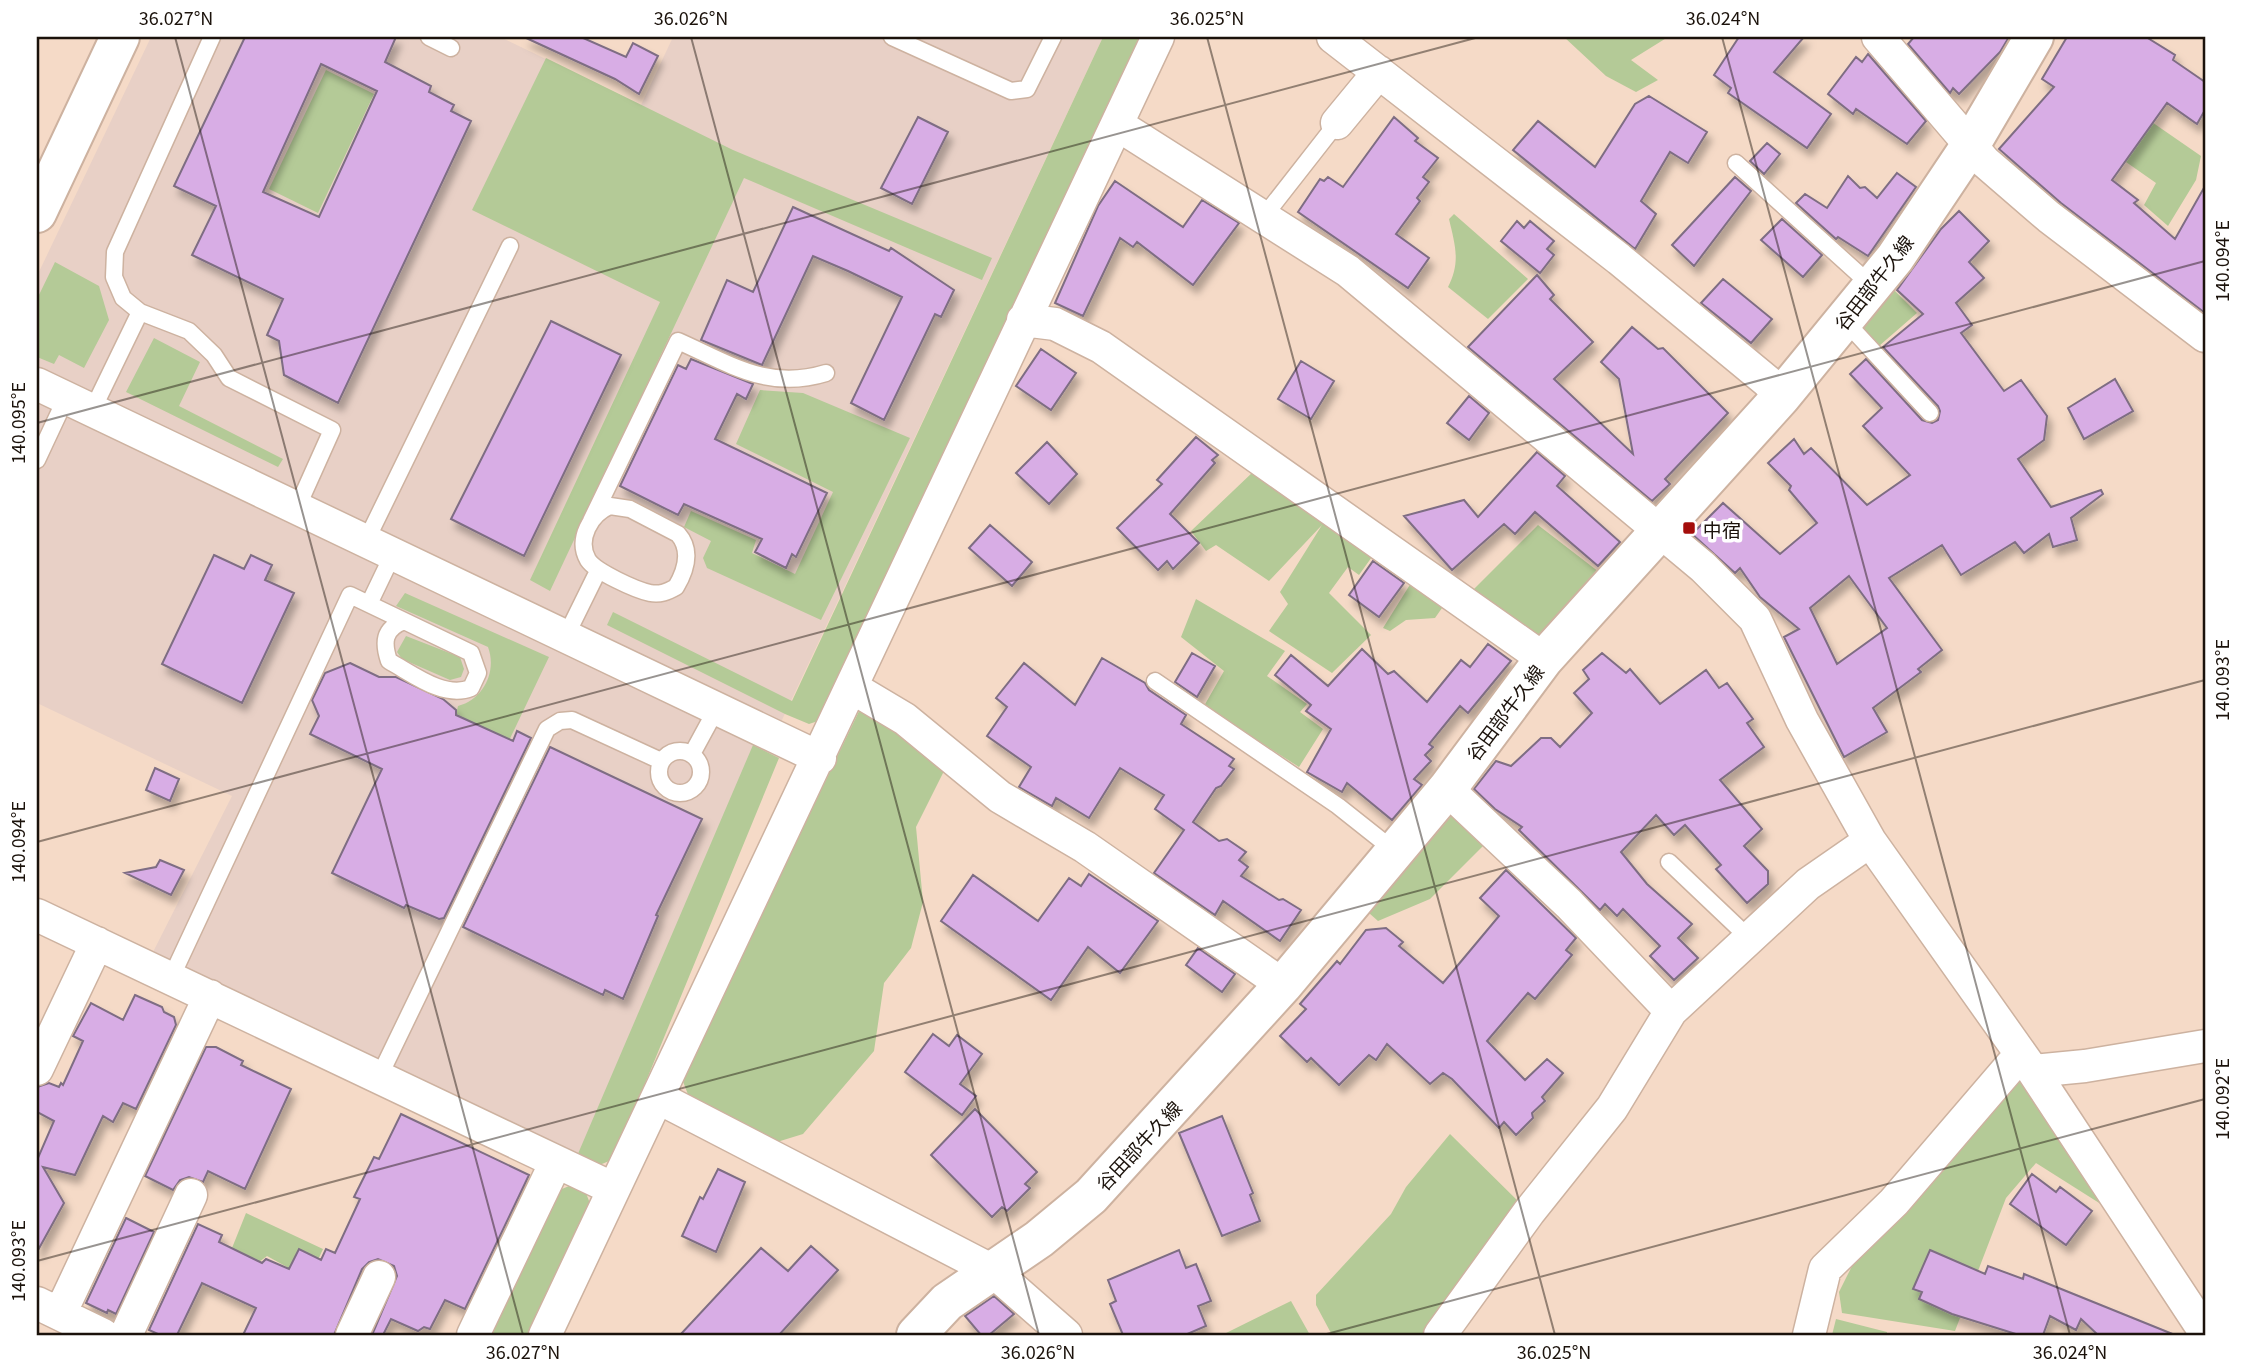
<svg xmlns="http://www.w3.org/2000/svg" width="2242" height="1372" font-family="Georgia,'Noto Sans JP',serif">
	<defs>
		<filter id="shadow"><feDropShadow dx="4.5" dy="8" stdDeviation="3.5" flood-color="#0004"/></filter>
	</defs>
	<rect width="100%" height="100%" fill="#f5dac7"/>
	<path fill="#e8d0c6" d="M 151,37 L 500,37 L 641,105 L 673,37 L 1103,37 L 577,1156 L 152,954 L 232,796 L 37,703 L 37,276 Z"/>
	<path fill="#b4ca97" d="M 1103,37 L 1143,37 L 824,719 L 809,724 L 785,714 L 607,625 L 613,612 L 792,701 Z
		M 1564,37 L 1668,37 L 1631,60 L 1658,80 L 1636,92 L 1606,76 Z
		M 546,58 L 733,150 L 992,258 L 982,280 L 744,178 L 550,591 L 530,580 L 660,302 L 472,210 Z
		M 326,70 L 374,94 L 318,213 L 269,189 Z
		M 2133,109 L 2201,156 L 2196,180 L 2168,226 L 2144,205 L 2156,183 L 2106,148 Z
		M 1454,214 L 1528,279 L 1488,319 L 1448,287 C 1461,262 1455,245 1449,219 Z
		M 55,262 L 99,286 L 109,320 L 84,368 L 59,355 L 54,364 L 37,357 L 37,299 Z
		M 1892,288 L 1917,313 L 1879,346 L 1862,328 Z
		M 154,338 L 200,362 L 179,406 L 283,459 L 278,467 L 126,392 Z
		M 760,390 L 803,393 L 910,438 L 821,620 L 707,568 L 703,558 L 711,541 L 684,527 L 691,511 L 756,540 L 752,553 L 795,574 L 833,492 L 736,444 Z
		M 1254,471 L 1374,554 L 1359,575 L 1348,567 L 1329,593 L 1371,635 L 1332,673 L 1269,631 L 1288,604 L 1280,592 L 1322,525 L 1269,581 L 1216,545 L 1206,551 L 1191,531 Z
		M 1538,525 L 1599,572 L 1542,637 L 1532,637 L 1470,593 Z
		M 1411,583 L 1442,608 L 1435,618 L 1406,620 L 1390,631 L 1383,628 Z
		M 405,593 L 549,657 L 474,814 L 489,730 L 456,715 L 458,706 C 484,699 497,671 488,647 L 396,606 Z
		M 1196,599 L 1285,651 L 1267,676 L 1307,704 L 1300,712 L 1323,729 L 1299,767 L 1204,706 L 1224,671 L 1181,637 Z
		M 406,636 L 460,657 L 464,669 L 461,677 L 450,680 L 402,659 L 397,652 Z
		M 862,705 L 946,767 L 916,827 L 923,902 L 911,948 L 884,983 L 874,1051 L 803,1134 L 777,1142 L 689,1097 L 682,1079 Z
		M 753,745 L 779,758 L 614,1159 L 597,1166 L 577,1156 Z
		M 1453,814 L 1487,842 L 1430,899 L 1378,921 L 1369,913 Z
		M 2020,1081 L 2115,1213 L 2036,1163 L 2006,1198 L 1955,1331 L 1842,1313 L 1839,1292 L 1853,1264 Z
		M 1450,1134 L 1521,1204 L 1425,1335 L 1332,1335 L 1316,1305 L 1316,1295 L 1391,1214 L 1406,1187 Z
		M 574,1184 L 584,1188 L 591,1206 L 529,1335 L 489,1335 L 557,1191 Z
		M 246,1213 L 323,1249 L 291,1319 L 282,1322 L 277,1335 L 263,1328 L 265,1314 L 287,1267 L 267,1256 L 259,1262 L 232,1248 Z
		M 1291,1301 L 1310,1335 L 1222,1335 Z
		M 1836,1319 L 1887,1332 L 1887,1335 L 1832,1335 Z"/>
	<path fill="#d8ade5" stroke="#7e6d83" stroke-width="2" fill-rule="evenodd" filter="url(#shadow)" d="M 245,37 L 396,37 L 385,62 L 431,86 L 429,92 L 454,105 L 451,111 L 471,121 L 338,403 L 284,375 L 279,341 L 267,335 L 283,299 L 192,255 L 216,206 L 174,186 ZM 321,64 L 377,91 L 319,217 L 263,192 Z
		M 524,37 L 581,37 L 626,57 L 633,43 L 658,56 L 639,94 L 615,79 Z
		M 1739,37 L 1804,37 L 1774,72 L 1831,114 L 1807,148 L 1728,93 L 1731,88 L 1714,75 Z
		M 1914,37 L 2009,37 L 2000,52 L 1959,94 L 1953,88 L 1950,93 L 1908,44 Z
		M 2067,37 L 2146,37 L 2175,55 L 2173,60 L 2205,82 L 2205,110 L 2197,124 L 2167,103 L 2112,180 L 2138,200 L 2134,203 L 2175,239 L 2205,186 L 2205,313 L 2061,203 L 1999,149 L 2054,87 L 2042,79 Z
		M 1868,54 L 1926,121 L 1907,144 L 1856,109 L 1853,114 L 1828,94 L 1856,57 L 1862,62 Z
		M 1649,96 L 1707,132 L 1688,163 L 1670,152 L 1641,201 L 1656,214 L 1635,249 L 1513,150 L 1538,121 L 1595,167 L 1635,104 Z
		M 918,117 L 948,132 L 912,204 L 881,188 Z
		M 1394,117 L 1418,138 L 1415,141 L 1438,158 L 1423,177 L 1429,182 L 1417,198 L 1420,201 L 1396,234 L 1429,258 L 1408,288 L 1298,212 L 1320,179 L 1324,181 L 1328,177 L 1343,187 Z
		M 1767,143 L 1780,154 L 1764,174 L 1750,161 Z
		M 1897,173 L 1916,187 L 1868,256 L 1838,237 L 1836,239 L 1796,203 L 1805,194 L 1827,208 L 1848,176 L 1860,188 L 1865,187 L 1877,198 Z
		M 1735,177 L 1751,191 L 1694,266 L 1672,245 Z
		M 1115,181 L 1183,227 L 1202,200 L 1239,223 L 1193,285 L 1137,242 L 1133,247 L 1120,238 L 1083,316 L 1055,303 L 1098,206 Z
		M 793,207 L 889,251 L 891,248 L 954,290 L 941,317 L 935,314 L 884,420 L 851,403 L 902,297 L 848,271 L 813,256 L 762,365 L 701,340 L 727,280 L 753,292 Z
		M 1959,211 L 1989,241 L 1969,262 L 1984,278 L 1956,303 L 1972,325 L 1961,333 L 2004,391 L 2021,380 L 2047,416 L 2044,440 L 2018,459 L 2051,507 L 2101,490 L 2103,494 L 2071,518 L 2077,540 L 2053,547 L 2049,534 L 2024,553 L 2015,542 L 1961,575 L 1942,545 L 1889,578 L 1942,650 L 1918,669 L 1921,672 L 1873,708 L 1887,732 L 1844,757 L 1784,637 L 1799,629 L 1760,597 L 1740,568 L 1735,573 L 1692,534 L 1723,503 L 1780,554 L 1817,523 L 1789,490 L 1791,486 L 1768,463 L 1794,439 L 1804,454 L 1811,448 L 1867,505 L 1910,475 L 1863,426 L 1882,408 L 1850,374 L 1866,359 L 1922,420 L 1932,423 L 1938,420 L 1940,411 L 1938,406 L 1883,347 L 1923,314 L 1897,290 L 1941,229 ZM 1849,576 L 1887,628 L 1837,664 L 1810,608 Z
		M 1782,219 L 1822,255 L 1803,277 L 1761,240 Z
		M 1517,221 L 1524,228 L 1530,221 L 1554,241 L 1547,249 L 1554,255 L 1540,273 L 1501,241 Z
		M 1537,275 L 1554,295 L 1550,299 L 1593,342 L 1554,379 L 1633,454 L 1619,379 L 1601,362 L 1632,327 L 1658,349 L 1663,348 L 1728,413 L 1665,479 L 1670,484 L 1652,501 L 1468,347 Z
		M 1723,279 L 1772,319 L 1751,343 L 1701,303 Z
		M 551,321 L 621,355 L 524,556 L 451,519 Z
		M 1041,349 L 1076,373 L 1051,410 L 1016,386 Z
		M 691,359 L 753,384 L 746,399 L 737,394 L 715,439 L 827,493 L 796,557 L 792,554 L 786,568 L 755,552 L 762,539 L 684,504 L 678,515 L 620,486 L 678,365 L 686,369 Z
		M 1301,361 L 1334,381 L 1311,419 L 1278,399 Z
		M 2115,379 L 2133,411 L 2084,439 L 2068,408 Z
		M 1469,396 L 1489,413 L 1469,440 L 1447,423 Z
		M 1196,437 L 1218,455 L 1212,460 L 1215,463 L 1170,514 L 1199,543 L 1173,569 L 1167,561 L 1158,570 L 1117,528 L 1162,484 L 1157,480 Z
		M 1047,442 L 1077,474 L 1049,504 L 1016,473 Z
		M 1537,452 L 1565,476 L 1557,486 L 1620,542 L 1598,566 L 1535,512 L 1515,534 L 1504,524 L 1452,570 L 1404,516 L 1464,500 L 1478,517 Z
		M 990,525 L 1032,562 L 1012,586 L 969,548 Z
		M 214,555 L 244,569 L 251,555 L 272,565 L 265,580 L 294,593 L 242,703 L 162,664 Z
		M 1373,561 L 1404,583 L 1379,617 L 1349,595 Z
		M 1488,644 L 1511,661 L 1468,713 L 1460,706 L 1429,744 L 1433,747 L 1425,755 L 1431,761 L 1414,779 L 1422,785 L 1392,820 L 1347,783 L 1342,792 L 1307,772 L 1331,729 L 1306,711 L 1311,705 L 1275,675 L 1291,655 L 1328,686 L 1362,649 L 1388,674 L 1394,671 L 1427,702 L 1461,660 L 1470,667 Z
		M 1192,653 L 1215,666 L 1197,697 L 1175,682 Z
		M 1602,653 L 1626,673 L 1630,669 L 1660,704 L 1706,670 L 1719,688 L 1727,683 L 1753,719 L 1747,723 L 1764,747 L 1720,780 L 1762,829 L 1744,846 L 1768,871 L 1768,884 L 1747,903 L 1716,869 L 1721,865 L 1685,825 L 1674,835 L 1656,815 L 1621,852 L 1647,884 L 1692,924 L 1678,938 L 1698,958 L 1674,980 L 1650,956 L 1660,946 L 1623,909 L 1617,916 L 1605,904 L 1600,910 L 1519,830 L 1522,827 L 1495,809 L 1474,789 L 1496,761 L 1511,766 L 1541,738 L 1551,738 L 1560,747 L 1592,713 L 1574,693 L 1589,679 L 1583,670 Z
		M 1102,658 L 1145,683 L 1149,690 L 1186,715 L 1181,724 L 1234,759 L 1229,766 L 1234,769 L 1221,786 L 1216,788 L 1193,822 L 1219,841 L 1227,839 L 1246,852 L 1239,860 L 1248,867 L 1241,876 L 1279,900 L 1283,899 L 1301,910 L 1280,941 L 1223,901 L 1215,915 L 1154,873 L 1184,830 L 1155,809 L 1164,795 L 1120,768 L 1089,818 L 1056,798 L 1052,806 L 1019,787 L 1031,767 L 987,736 L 1007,707 L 996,698 L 1024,663 L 1075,705 Z
		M 350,663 L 379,677 L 396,677 L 443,699 L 456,710 L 456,715 L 513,741 L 517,731 L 531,738 L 444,918 L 439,919 L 406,905 L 404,908 L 332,873 L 382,769 L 310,734 L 319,716 L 312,700 L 325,673 Z
		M 550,747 L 702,819 L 656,915 L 658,916 L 623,999 L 605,990 L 603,995 L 463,927 Z
		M 155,768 L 179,779 L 170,801 L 146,790 Z
		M 160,860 L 184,870 L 171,895 L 125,873 L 156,867 Z
		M 1506,870 L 1576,938 L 1566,950 L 1572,955 L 1535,999 L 1528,993 L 1487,1041 L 1525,1080 L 1547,1059 L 1563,1073 L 1542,1097 L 1545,1101 L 1532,1113 L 1533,1118 L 1516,1135 L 1504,1122 L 1499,1128 L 1452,1079 L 1443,1073 L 1430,1084 L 1387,1044 L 1376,1060 L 1369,1055 L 1339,1085 L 1311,1058 L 1307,1062 L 1280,1036 L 1306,1009 L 1300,1004 L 1337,961 L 1340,964 L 1366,930 L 1386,928 L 1403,942 L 1399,946 L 1443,983 L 1499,916 L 1480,898 Z
		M 1089,874 L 1158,921 L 1120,973 L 1088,947 L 1051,1000 L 941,921 L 973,875 L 1038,921 L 1069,878 L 1081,886 Z
		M 1198,948 L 1235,974 L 1222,992 L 1186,965 Z
		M 135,995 L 162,1007 L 164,1012 L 174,1017 L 176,1025 L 136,1109 L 123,1103 L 113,1122 L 103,1116 L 75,1175 L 43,1167 L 64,1203 L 37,1252 L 37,1156 L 38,1158 L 54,1121 L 37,1112 L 37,1087 L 49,1083 L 59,1087 L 61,1083 L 63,1085 L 83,1041 L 73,1036 L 91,1003 L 123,1020 Z
		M 933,1034 L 949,1046 L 957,1035 L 982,1054 L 960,1084 L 976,1096 L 962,1115 L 905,1072 Z
		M 206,1047 L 216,1047 L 243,1061 L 241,1065 L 291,1089 L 245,1189 L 208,1171 L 203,1182 L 189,1177 L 180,1180 L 173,1190 L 145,1176 Z
		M 975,1109 L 1037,1172 L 1025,1184 L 1030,1188 L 1007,1211 L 1002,1207 L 992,1217 L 931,1155 Z
		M 401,1114 L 529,1175 L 465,1309 L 445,1300 L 430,1329 L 424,1327 L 418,1331 L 391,1319 L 383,1335 L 372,1335 L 397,1276 L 394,1266 L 378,1259 L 369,1262 L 362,1269 L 334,1335 L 243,1335 L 256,1308 L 202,1283 L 177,1335 L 160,1335 L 149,1330 L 198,1224 L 222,1235 L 219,1242 L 262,1263 L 266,1259 L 289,1269 L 299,1249 L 321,1260 L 326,1249 L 335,1253 L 360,1199 L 354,1197 L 374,1157 L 379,1159 Z
		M 1222,1116 L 1253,1193 L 1250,1195 L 1260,1221 L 1222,1236 L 1179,1133 Z
		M 718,1169 L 745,1182 L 716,1252 L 682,1236 L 700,1197 L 703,1199 Z
		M 2032,1174 L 2056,1192 L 2060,1187 L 2092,1211 L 2066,1245 L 2010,1204 Z
		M 126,1218 L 154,1232 L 116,1314 L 108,1310 L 107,1313 L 86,1303 Z
		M 811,1246 L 838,1270 L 779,1335 L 680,1335 L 761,1248 L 788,1271 Z
		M 1179,1250 L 1186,1268 L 1196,1264 L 1211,1301 L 1198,1306 L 1206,1326 L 1185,1335 L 1123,1335 L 1110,1304 L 1116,1301 L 1108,1280 Z
		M 1930,1250 L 1985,1274 L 1988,1266 L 2023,1279 L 2024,1274 L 2175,1335 L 2098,1335 L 2081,1319 L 2076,1330 L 2050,1316 L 2043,1335 L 2019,1335 L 1952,1314 L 1919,1299 L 1922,1292 L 1913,1289 Z
		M 994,1296 L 1014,1314 L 989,1335 L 981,1335 L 965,1316 Z"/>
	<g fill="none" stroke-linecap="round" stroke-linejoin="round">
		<defs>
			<path id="service" d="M 212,37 L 115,252 L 114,277 L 123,298 L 140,312 L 189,331 L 214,355 L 229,378 L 332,430 L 297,508
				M 429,37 L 451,48
				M 892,37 L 1011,91 L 1027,89 L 1053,37
				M 1736,163 L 1872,286
				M 1265,215 L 1337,123
				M 1844,320 L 1930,413
				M 92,411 L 140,312
				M 37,460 L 66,398
				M 610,506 L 630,509 L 678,534 C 692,550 686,570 676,587 C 667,592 660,595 650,593 C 636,590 596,572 588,560 C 576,539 591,514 610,506 Z
				M 591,521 L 678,341 C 730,364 768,391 826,373
				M 366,541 L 510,246
				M 369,604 L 393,554
				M 566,636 L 598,571
				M 1155,681 L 1338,806 L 1396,852
				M659 772a21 21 0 1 1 42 0a21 21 0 1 1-42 0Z
				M 692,754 L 717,708
				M 1669,862 L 1748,937
				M 171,978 L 350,595 L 471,653 L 478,673 L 471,688 C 444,699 413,674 389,661 C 383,643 383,629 404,621
				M 379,1077 L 547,729 L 560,721 L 572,720 L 661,761"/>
			<path id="minor" d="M 1333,37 L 1619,259 L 1768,382 L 1781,397
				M 1878,37 L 1984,161 L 2049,217 L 2205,336
				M 1337,123 L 1379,72
				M 1118,125 L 1348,271 L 1703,567 L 1755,619 L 1802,720 L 1870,841 L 2033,1071 L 2205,1332
				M 1023,320 L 1055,324 L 1101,347 L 1544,659
				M 37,384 L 820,758
				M 853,688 L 905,719 L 1000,797 L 1085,847 L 1283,985
				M 1447,789 L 1569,904 L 1671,1011
				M 37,915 L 614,1189
				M 37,1069 L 97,943
				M 2033,1071 L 2085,1066 L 2205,1046
				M 659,1098 L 993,1271 L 1066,1335
				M 37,1303 L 103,1335
				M 60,1314 L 210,996
				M 126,1335 L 191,1195
				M 352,1335 L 379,1277
				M 473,1335 L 556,1162
				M 545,1335 L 1158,37
				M 1440,1335 L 1529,1212 L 1612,1108 L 1671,1011 L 1808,884 L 1870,841
				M 1809,1335 L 1825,1269 L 1894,1202 L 2021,1054"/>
			<path id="tertiary" d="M 37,213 L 120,37"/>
			<path id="secondary" d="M 916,1335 L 947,1302 L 1039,1239 L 1091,1196 L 1283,985 L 1447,789 L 1544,659 L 1781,397 L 1895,258 L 1970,146 L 2034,37"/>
		</defs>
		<use href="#service" stroke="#cdb2a0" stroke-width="19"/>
		<use href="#minor" stroke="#cdb2a0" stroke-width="35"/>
		<use href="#tertiary" stroke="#cdb2a0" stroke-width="42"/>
		<use href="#secondary" stroke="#cdb2a0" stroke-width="42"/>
		<use href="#service" stroke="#fff" stroke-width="16"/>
		<use href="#minor" stroke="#fff" stroke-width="32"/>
		<use href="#tertiary" stroke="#fff" stroke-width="38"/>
		<use href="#secondary" stroke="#fff" stroke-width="38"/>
	</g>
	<path fill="none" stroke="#1b120b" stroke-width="2" stroke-opacity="0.45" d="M 175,37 L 523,1335M 691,37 L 1039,1335M 1207,37 L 1555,1335M 1722,37 L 2070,1335M 37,423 L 1479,37M 37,842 L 2205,261M 37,1261 L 2205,680M 1323,1335 L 2205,1099"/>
	<rect fill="#a40d0b" stroke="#fff" stroke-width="2.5" x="1682" y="521" width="14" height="14" rx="3.5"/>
	<g text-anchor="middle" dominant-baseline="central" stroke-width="7" stroke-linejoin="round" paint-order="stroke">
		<g font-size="19" fill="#1b120b" stroke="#fff">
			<text transform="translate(1873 282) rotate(-52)">谷田部牛久線</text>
			<text transform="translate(1504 712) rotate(-53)">谷田部牛久線</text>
			<text transform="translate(1138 1145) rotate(-47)">谷田部牛久線</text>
		</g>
		<g font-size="19" fill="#1b120b" stroke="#fff" text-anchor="start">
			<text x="1703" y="528">中宿</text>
		</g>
	</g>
	<rect width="2242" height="1372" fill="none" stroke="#ffffff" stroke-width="77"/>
	<rect x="38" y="38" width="2166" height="1296" fill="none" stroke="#1b120b" stroke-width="2.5"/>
	<g font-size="18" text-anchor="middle" fill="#1b120b">
		<text x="176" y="25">36.027°N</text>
		<text x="691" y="25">36.026°N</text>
		<text x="1207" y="25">36.025°N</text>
		<text x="1723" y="25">36.024°N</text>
		<text transform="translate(2223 261) rotate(-90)" y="6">140.094°E</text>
		<text transform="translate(19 423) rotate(-90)" y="6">140.095°E</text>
		<text transform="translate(2223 680) rotate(-90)" y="6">140.093°E</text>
		<text transform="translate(19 842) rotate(-90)" y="6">140.094°E</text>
		<text transform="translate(2223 1099) rotate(-90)" y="6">140.092°E</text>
		<text transform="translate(19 1261) rotate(-90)" y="6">140.093°E</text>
		<text x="523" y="1359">36.027°N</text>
		<text x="1038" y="1359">36.026°N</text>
		<text x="1554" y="1359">36.025°N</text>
		<text x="2070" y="1359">36.024°N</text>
	</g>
</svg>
